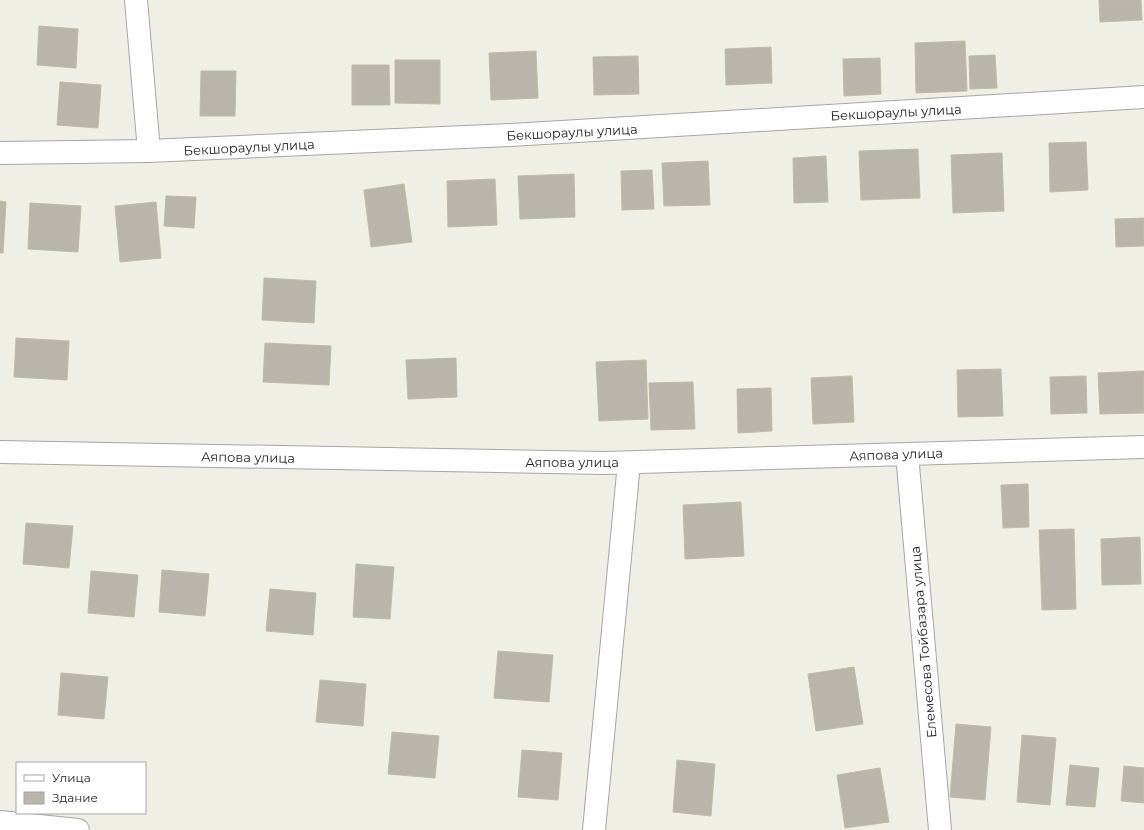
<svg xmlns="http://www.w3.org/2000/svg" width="1144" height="830" font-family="Montserrat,sans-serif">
	<rect width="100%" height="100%" fill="#f0efe5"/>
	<path fill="#bab5aa" stroke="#c2baa7" d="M 1099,0 L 1141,0 L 1142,20 L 1100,22 Z
		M 39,26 L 78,29 L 76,68 L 37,65 Z
		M 965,41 L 967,91 L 916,93 L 915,43 Z
		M 771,47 L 772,83 L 726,85 L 725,49 Z
		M 536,51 L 538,98 L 491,100 L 489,53 Z
		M 995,55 L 997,88 L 970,89 L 969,56 Z
		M 638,56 L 639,94 L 594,95 L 593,57 Z
		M 880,58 L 881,94 L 844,96 L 843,59 Z
		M 395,60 L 440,60 L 440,104 L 395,103 Z
		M 352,65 L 389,65 L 390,105 L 352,105 Z
		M 201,71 L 236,71 L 235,116 L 200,116 Z
		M 60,82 L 101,85 L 98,128 L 57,125 Z
		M 1086,142 L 1088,190 L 1050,192 L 1049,143 Z
		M 918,149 L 920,198 L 861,200 L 859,151 Z
		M 1002,153 L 1004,211 L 953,213 L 951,155 Z
		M 826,156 L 828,202 L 794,203 L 793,158 Z
		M 708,161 L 710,205 L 664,206 L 662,163 Z
		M 652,170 L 654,209 L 622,210 L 621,171 Z
		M 574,174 L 575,217 L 520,219 L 518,176 Z
		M 495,179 L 497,225 L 448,227 L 447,181 Z
		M 404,184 L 412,242 L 371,247 L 364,190 Z
		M 166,196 L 196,197 L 194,228 L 164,226 Z
		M 0,201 L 6,202 L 3,253 L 0,253 Z
		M 156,202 L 161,258 L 120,262 L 115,206 Z
		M 30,203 L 81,206 L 78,252 L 28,249 Z
		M 1144,218 L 1144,246 L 1116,247 L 1115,219 Z
		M 264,278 L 316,281 L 314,323 L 262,320 Z
		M 16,338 L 69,341 L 67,380 L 14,377 Z
		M 265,343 L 331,346 L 329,385 L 263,382 Z
		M 456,358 L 457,397 L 408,399 L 406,360 Z
		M 646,360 L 648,419 L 599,421 L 596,362 Z
		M 1001,369 L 1003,416 L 958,417 L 957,370 Z
		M 1144,371 L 1144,413 L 1100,414 L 1098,373 Z
		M 852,376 L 854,422 L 813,424 L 811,378 Z
		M 1086,376 L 1087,413 L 1051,414 L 1050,377 Z
		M 693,382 L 695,429 L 651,430 L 649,383 Z
		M 771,388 L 772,431 L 738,433 L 737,389 Z
		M 1028,484 L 1029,527 L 1003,528 L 1001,485 Z
		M 741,502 L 744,556 L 685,559 L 683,505 Z
		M 26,523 L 73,526 L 69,568 L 23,564 Z
		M 1074,529 L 1076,609 L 1042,610 L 1039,530 Z
		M 1140,537 L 1141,584 L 1102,585 L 1101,539 Z
		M 356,564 L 394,567 L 390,619 L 353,617 Z
		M 162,570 L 209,574 L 205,616 L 159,612 Z
		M 91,571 L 138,575 L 134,617 L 88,613 Z
		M 270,589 L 316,593 L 313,635 L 266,631 Z
		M 498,651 L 553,655 L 549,702 L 494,698 Z
		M 854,667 L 863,724 L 816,731 L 808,674 Z
		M 61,673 L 108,677 L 104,719 L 58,715 Z
		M 320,680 L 366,684 L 363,726 L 316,722 Z
		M 956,724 L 991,727 L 985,800 L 950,797 Z
		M 392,732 L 439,736 L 435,778 L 388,774 Z
		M 1022,735 L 1056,738 L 1050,805 L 1017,802 Z
		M 522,750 L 562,753 L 558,800 L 518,797 Z
		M 677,760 L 715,764 L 711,816 L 673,812 Z
		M 1070,765 L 1099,768 L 1095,807 L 1066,805 Z
		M 1124,766 L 1144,768 L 1144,803 L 1121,801 Z
		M 880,768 L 889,822 L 845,828 L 837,775 Z"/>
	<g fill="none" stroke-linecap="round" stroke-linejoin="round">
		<defs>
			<path id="minor" d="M 136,0 L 149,151
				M 0,153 L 149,151 L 511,135 L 1144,97
				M 0,452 L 605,463 L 1144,447
				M 907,454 L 940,830
				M 0,822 L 78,830
				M 594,830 L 629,463"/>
		</defs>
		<use href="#minor" stroke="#a6a6a6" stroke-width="24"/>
		<use href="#minor" stroke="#fff" stroke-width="22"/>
	</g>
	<g text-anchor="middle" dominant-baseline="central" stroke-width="3.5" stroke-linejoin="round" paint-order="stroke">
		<g font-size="13" fill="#1f1f1f" stroke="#fff">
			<text transform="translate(896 112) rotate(-3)">Бекшораулы улица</text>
			<text transform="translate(572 132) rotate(-3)">Бекшораулы улица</text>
			<text transform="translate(249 147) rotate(-3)">Бекшораулы улица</text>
			<text transform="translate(896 454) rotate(-2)">Аяпова улица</text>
			<text transform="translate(248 457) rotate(1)">Аяпова улица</text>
			<text x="572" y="462">Аяпова улица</text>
			<text transform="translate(923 642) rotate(-95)">Елемесова Тойбазара улица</text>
		</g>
	</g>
	<rect x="16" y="762" width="130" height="52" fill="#ffffff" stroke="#a5a5a5"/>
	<rect x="24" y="775" width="20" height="6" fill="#ffffff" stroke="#a5a5a5"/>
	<text x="52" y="782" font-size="12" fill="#1f1f1f">Улица</text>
	<rect x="24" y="792" width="20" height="12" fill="#bab5aa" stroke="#a5a5a5"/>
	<text x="52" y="802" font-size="12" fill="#1f1f1f">Здание</text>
</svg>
